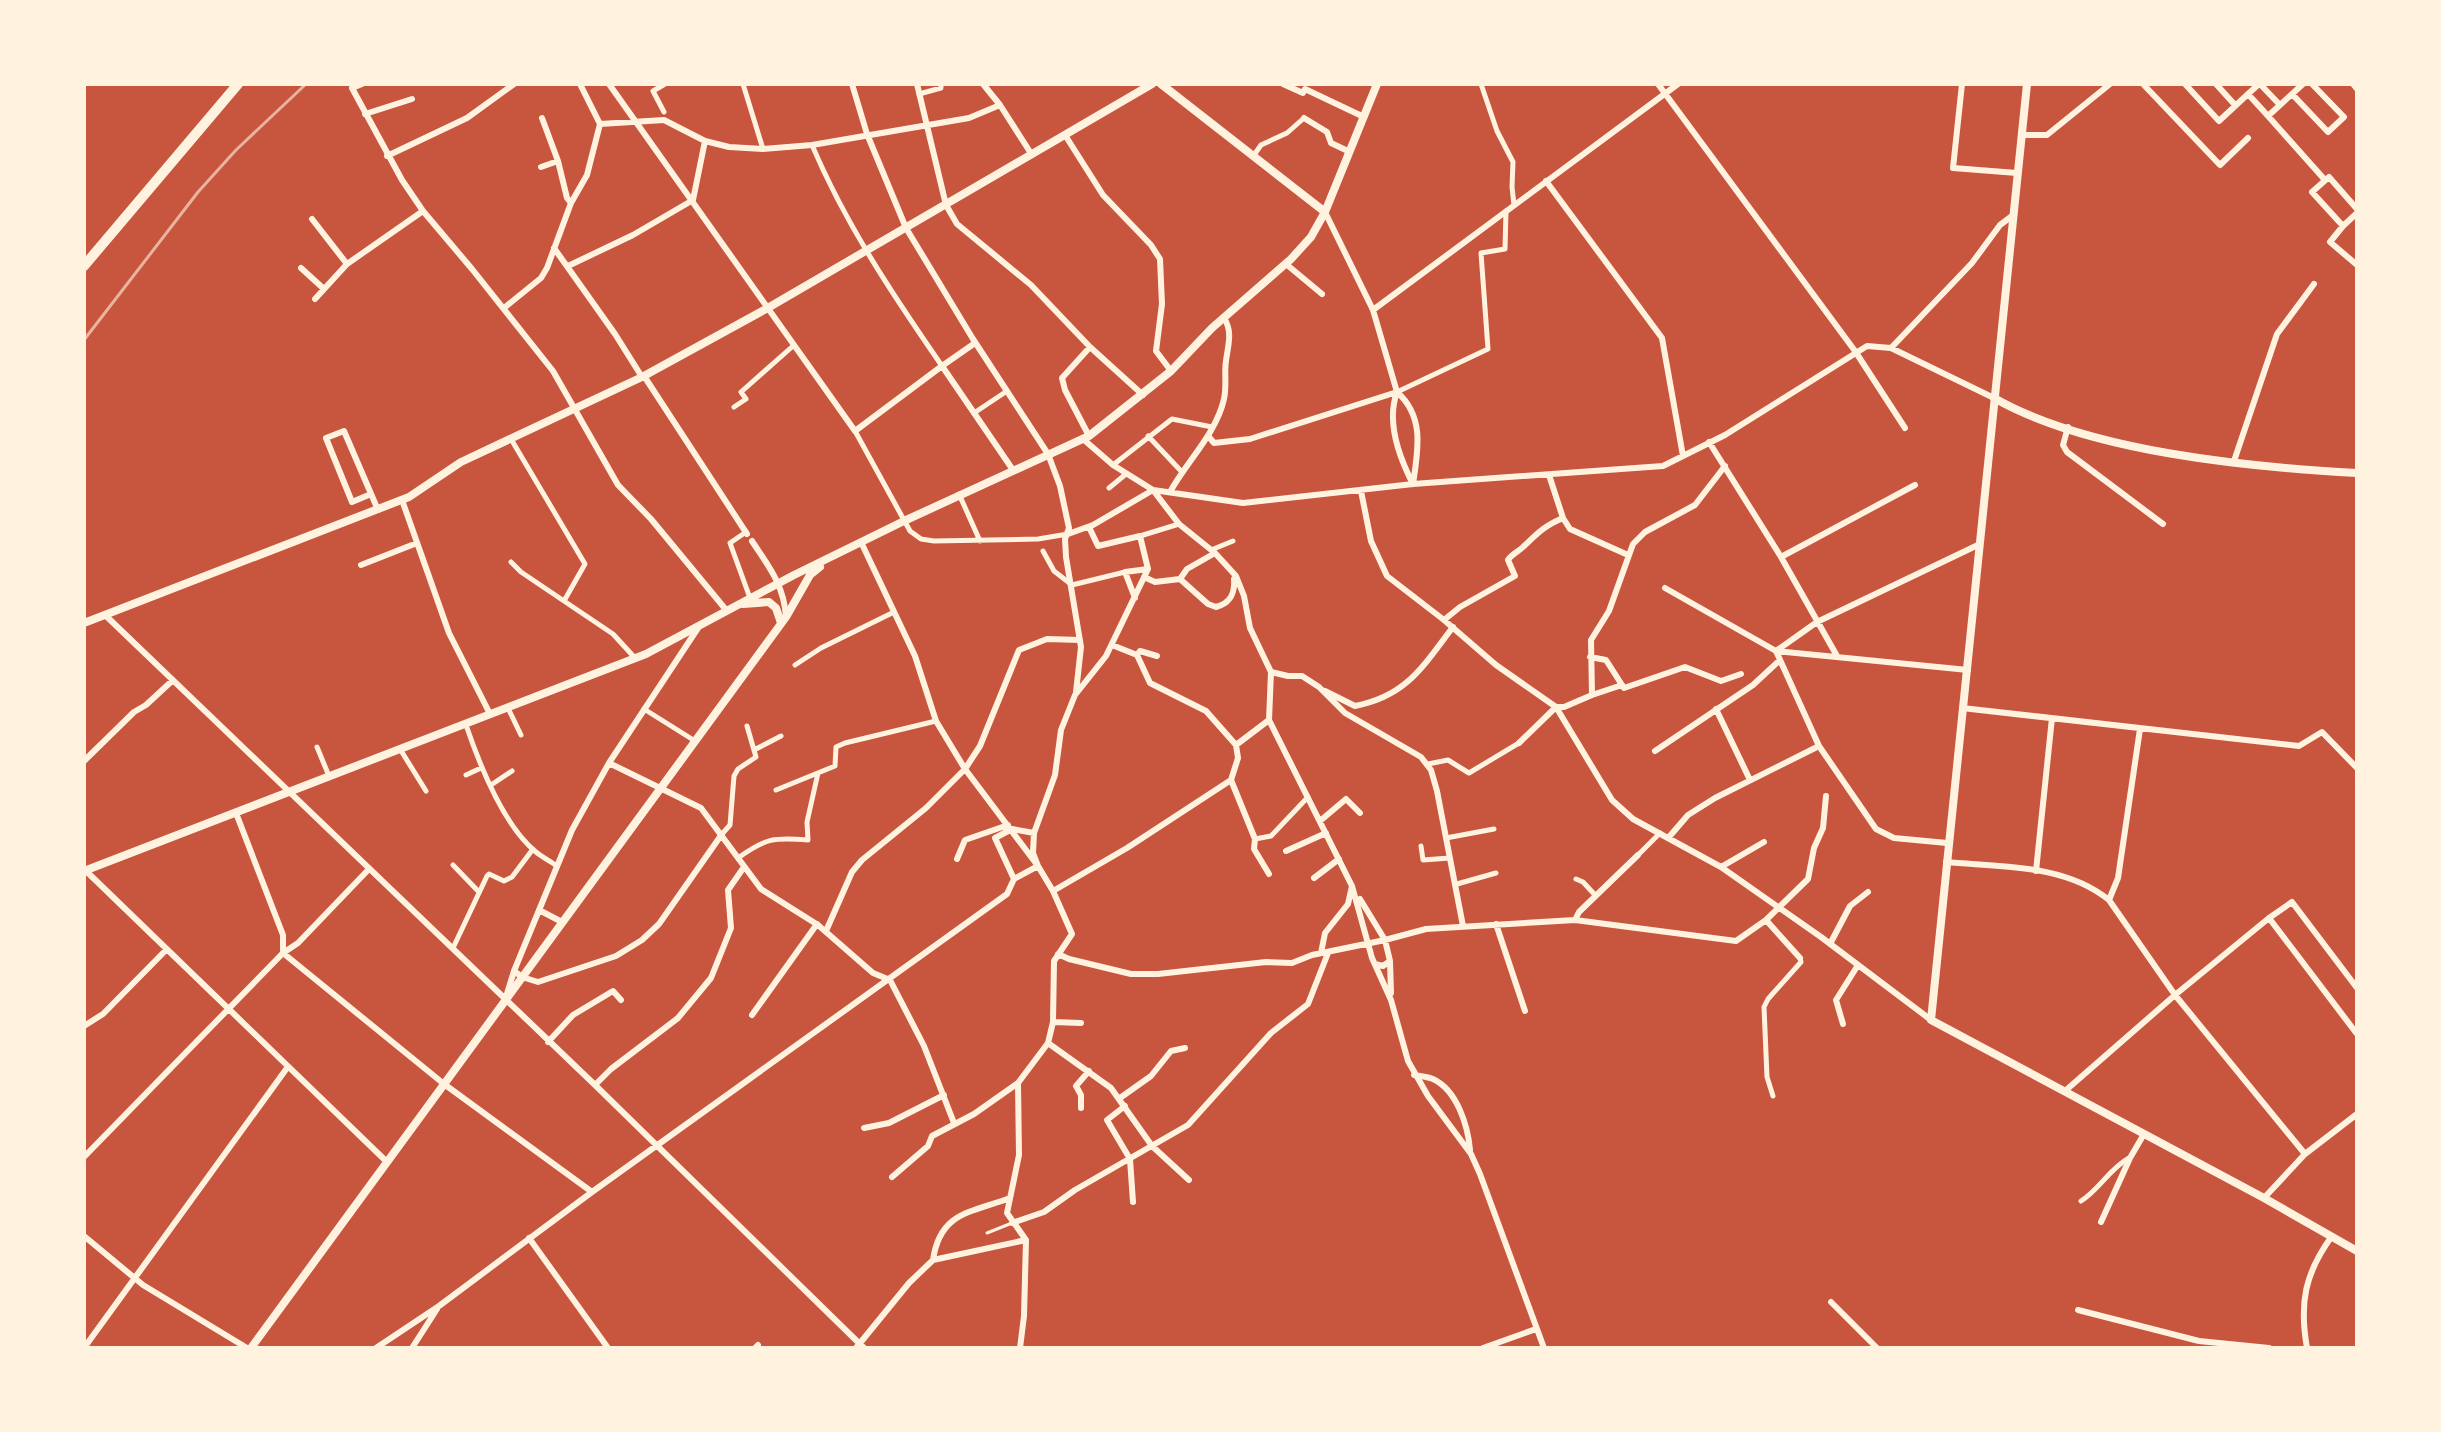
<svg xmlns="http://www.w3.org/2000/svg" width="2441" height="1432" font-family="'Open Sans',sans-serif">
	<rect width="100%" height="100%" fill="#c8553d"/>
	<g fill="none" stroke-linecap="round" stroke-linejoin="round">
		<path stroke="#fff3e0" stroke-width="3" d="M 987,1233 L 1012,1223"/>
		<path stroke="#fff3e0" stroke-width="5" d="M 743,84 L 763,149
			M 1481,84 L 1497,131 L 1513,162 L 1512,187 L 1514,205
			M 919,94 L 941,88 L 941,84
			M 664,112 L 653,91 L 665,84
			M 812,145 C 846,225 893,295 942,366
			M 1254,155 L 1261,145 L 1287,133 L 1304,118
			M 1397,392 L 1488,349 L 1481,253 L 1505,249 L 1506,211
			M 734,407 L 746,399 L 741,392 L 793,346
			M 974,413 L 1007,391
			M 855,431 L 910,531 L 921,539 L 934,541 L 1038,539 L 1068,534
			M 1148,436 L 1181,471
			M 511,439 L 585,564 L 564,601 L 613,634 L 635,658
			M 1113,465 L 1172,419 L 1212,427
			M 1109,488 L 1126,474
			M 959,494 L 980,541
			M 746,532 L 730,543 L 750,598
			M 1140,536 L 1179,524
			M 1211,550 L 1233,541
			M 1043,551 L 1054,571 L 1072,585 L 1125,572
			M 511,562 L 521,572 L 564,601
			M 795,665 L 821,648 L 894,612
			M 508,708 L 521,735
			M 644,709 L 695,741
			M 466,725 C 479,763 504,826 536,852 C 542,857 550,861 557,866
			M 317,747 L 329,776
			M 400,749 L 426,791
			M 754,750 L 781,736
			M 1428,764 L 1448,760 L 1469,773 L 1519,743
			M 466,775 L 481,768
			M 491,785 L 512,771
			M 776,790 L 835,766 L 836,747 L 845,743 L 936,721
			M 722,834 L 730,825 L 734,776 L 738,769 L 756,757 L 747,726
			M 1446,838 L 1494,829
			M 1255,839 L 1271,836 L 1308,797
			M 1421,846 L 1423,860 L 1450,858
			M 1638,855 L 1660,833
			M 738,858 C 766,838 774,837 808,840 L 807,822 L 818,773
			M 453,865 L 478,891
			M 1576,879 L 1583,882 L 1596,896
			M 1457,884 L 1496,873
			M 453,948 L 487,876 L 489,874 L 504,881 L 512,877 L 533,849
			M 1773,1096 L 1767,1077 L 1764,1007 L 1768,999 L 1801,962 L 1800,958
			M 2081,1201 C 2100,1189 2109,1169 2129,1158"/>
		<path stroke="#fff3e0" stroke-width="6" d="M 362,84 L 352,88 L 402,180 L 423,211 L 472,269 L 553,371 L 618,485 L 651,519 L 727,611
			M 609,84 L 855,431 L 942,366
			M 852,84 L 867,134 L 906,228 L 973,339 L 1048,454 L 1060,486 L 1069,528 L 1065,539 L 1066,557 L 1081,647 L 1076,692
			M 917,84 L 946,205 L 957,224 L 1031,285 L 1090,347 L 1143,395
			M 983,84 L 1000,105 L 1032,155
			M 1283,84 L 1303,93 L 1305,89 L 1364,117
			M 1658,84 L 1855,351 L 1905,428
			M 1962,84 L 1953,168 L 2017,173
			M 2143,84 L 2220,165 L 2248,138
			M 2185,84 L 2219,121 L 2248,94
			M 2216,84 L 2235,105
			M 2259,84 L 2248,94 L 2268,116 L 2280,105 L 2260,84
			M 2353,84 L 2357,89
			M 2292,94 L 2328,132 L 2344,117 L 2312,84
			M 2280,105 L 2303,84
			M 365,114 L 412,99
			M 2268,116 L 2325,180
			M 542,118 L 558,161 L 567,198 L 571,203
			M 1304,118 L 1327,132 L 1331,143 L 1350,152
			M 600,124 L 664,120 L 705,141 L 729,147 L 763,149 L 812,145 L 969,118 L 1000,105
			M 1065,135 L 1103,195 L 1151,245 L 1160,259 L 1162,304 L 1156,351 L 1171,371
			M 2022,135 L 2047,135 L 2110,84
			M 387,156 L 467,118 L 514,84
			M 541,167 L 558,161
			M 1546,181 L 1662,338 L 1683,456
			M 2357,209 L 2329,177 L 2312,192 L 2343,226 L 2357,213
			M 1325,212 L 1373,310 L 1397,392 C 1425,417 1418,450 1413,484
			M 312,219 L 347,264
			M 2343,226 L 2330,242 L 2357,265
			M 554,248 L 615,334 L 642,377 L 646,379 L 747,534
			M 1286,264 L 1322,294
			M 568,266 L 633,235 L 693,200 L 705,141
			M 301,268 L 324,289
			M 315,299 L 347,264 L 423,211
			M 504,308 L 541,278 L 547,268 L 571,203 L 587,175 L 600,124 L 580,84
			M 1373,310 L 1678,84
			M 975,343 L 942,366 L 1013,470
			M 1891,348 L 1972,263 L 2000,225 L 2012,216
			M 1397,392 C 1386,422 1399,457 1413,484
			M 2068,427 L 2063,445 L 2067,452 L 2163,524
			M 1089,436 L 1065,390 L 1062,378 L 1090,347
			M 1209,437 L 1214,443 L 1250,439 L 1397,392
			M 1083,439 L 1113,465 L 1153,490 L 1179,524 L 1215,553 L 1236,576 L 1244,596 L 1250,628 L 1271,672 L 1269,720
			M 1709,442 L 1781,557 L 1837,656
			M 2234,461 L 2277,334 L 2314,284
			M 1549,475 L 1563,518 L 1570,529 L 1628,555
			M 1361,491 L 1371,541 L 1387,576 L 1444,620 L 1496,665 L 1556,707 L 1612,800 L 1633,819 L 1721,867 L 1821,937 L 1931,1020
			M 1170,492 C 1187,461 1216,434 1224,399 C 1227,386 1224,373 1226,361 C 1228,345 1233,332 1224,318
			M 371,494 L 352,502 L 326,438 L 344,431 L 378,510
			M 402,500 L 449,633 L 490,714
			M 1068,534 L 1093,525 L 1153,490 L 1243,503 L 1413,484 L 1663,466 L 1725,435 L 1867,346 L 1891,348 L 1994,398
			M 752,541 C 769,567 784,585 786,617
			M 861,542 L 915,656 L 936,721 L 965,769 L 1038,866 L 1053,891 L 1072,934 L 1054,961 L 1053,1022 L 1048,1043 L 1018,1083 L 974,1114 L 932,1136 L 928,1146 L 892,1177
			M 1215,553 L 1187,569 L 1180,579 L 1208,604 L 1216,607 C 1231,603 1235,593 1234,579
			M 1781,557 L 1915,485
			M 361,565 L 417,543
			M 1144,577 L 1155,582 L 1180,579
			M 1665,588 L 1776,651 L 1968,670
			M 1135,598 L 1125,572 L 1148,569
			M 105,615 L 595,1085 L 864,1348
			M 1444,620 L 1460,607 L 1515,576 L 1508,560 C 1512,554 1518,552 1523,547 C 1538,533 1544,526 1563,518
			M 1112,645 L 1137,655 L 1150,683 L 1206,711 L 1236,745
			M 1776,651 L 1819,746 L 1876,829 L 1894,838 L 1947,843
			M 1776,651 L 1817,622 L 1980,544
			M 1137,655 L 1140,651 L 1157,656
			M 1590,657 L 1606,660 L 1622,685 L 1592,695 L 1591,640 L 1609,611 L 1633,544 L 1645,532 L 1695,505 L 1725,466
			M 1271,672 L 1288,676 L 1302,676 L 1319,687 L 1345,713 L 1421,757 L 1431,770 L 1437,791 L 1463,926
			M 1622,685 L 1624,688 L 1685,667 L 1721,681 L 1741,674
			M 1325,691 L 1355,706 C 1407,696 1423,666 1453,627
			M 1962,708 L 2299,746 L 2322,732 L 2357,768
			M 1716,709 L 1750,780
			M 1269,720 L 1352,886 L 1348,904 L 1325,933 L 1321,953
			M 1519,743 L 1556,707 L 1564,707 L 1592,695
			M 1655,751 L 1753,685 L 1780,660
			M 84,761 L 134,712 L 146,705 L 173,680
			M 609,763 L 701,808 L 761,889 L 818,925 L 873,973 L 890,980 L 924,1046 L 954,1123
			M 1231,780 L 1255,839 L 1254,849 L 1269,874
			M 236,813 L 283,935 L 283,953
			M 1320,821 L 1346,799 L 1360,813
			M 1669,837 L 1688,815 L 1715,798 L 1819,746
			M 1286,851 L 1326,833
			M 957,859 L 965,840 L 1008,825
			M 1946,862 C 2001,867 2065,864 2109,900 L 2175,995 L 2305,1154
			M 1721,867 L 1764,842
			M 85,870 L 387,1162
			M 2036,871 L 2052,718
			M 1314,878 L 1339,859
			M 1014,879 L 995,838 L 1012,829 L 1034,833
			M 1352,886 L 1372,958 L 1391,1000 L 1408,1061 L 1428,1096 L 1471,1154 L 1480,1174 L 1544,1348
			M 1053,891 L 1127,848 L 1231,780 L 1238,758 L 1236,745 L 1269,720
			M 2109,900 L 2118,878 L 2140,729
			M 539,910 L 562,922
			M 2269,918 L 2292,902 L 2357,988
			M 1575,920 L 1579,912 L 1638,855
			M 1766,920 L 1800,958
			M 1496,924 L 1525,1011
			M 826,931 L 852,872 L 862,860 L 926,808 L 965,769 L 980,746 L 1019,650 L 1047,639 L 1080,640
			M 1830,944 L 1850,906 L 1868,892
			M 283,953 L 444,1084 L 592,1192
			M 1058,954 L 1069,959 L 1131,974 L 1158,974 L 1266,962 L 1292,963 L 1312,955 L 1385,940 L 1360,899
			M 1390,961 L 1391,993
			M 1375,964 L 1383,966 L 1390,961 L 1385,940 L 1426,929 L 1575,920 L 1736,941 L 1766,920 L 1808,879 L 1814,848 L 1823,828 L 1826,796
			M 514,971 L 522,977 L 538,982 L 616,956 L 642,940 L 659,924 L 722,834
			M 506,997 L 514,971 L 572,830 L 609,763 L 700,625
			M 752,1015 L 817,924
			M 1053,1022 L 1081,1023
			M 1843,1024 L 1836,1000 L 1858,965
			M 84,1026 L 103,1014 L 166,950
			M 548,1042 L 573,1015 L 613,991 L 621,1000
			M 1048,1043 L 1111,1088 L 1152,1146 L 1189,1180
			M 1414,1075 C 1420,1076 1428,1077 1433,1079 C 1457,1090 1468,1126 1470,1150
			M 1018,1083 L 1019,1155 L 1007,1213 L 1026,1240 L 1024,1316 L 1020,1348
			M 595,1085 L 611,1069 L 678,1018 L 711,978 L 731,928 L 728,890 L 744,867
			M 2065,1091 L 2175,995 L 2269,918 L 2357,1034
			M 1120,1098 L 1151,1076 L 1171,1051 L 1185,1048
			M 1125,1106 L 1107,1120 L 1130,1159 L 1133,1202
			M 1081,1108 L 1081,1095 L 1076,1086 L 1089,1071
			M 864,1128 L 889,1123 L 944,1095
			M 84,1157 L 283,953 L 298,943 L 369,869
			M 2264,1198 L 2305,1154 L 2357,1114
			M 2101,1222 L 2130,1158 L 2144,1134
			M 1012,1223 L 1044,1212 L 1075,1190 L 1188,1125 L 1271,1033 L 1308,1004 L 1328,953
			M 84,1236 L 143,1285 L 247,1348
			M 529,1238 L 608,1348
			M 933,1260 C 940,1212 970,1213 1010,1198
			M 1831,1302 L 1877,1348
			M 2078,1310 L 2199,1341 L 2269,1348
			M 84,1348 L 287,1068
			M 376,1348 L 439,1306 L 592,1192 L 1007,894 L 1014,879 L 1038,866 L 1033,853 L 1034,833 L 1055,775 L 1061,730 L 1075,695 L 1106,656 L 1148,569 L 1140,536 L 1098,546 L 1089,527
			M 412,1348 L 437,1309
			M 755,1348 L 758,1345
			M 856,1348 L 909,1283 L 933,1260 L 1026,1240
			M 1483,1348 L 1536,1329
			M 2307,1348 C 2299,1303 2305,1273 2332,1236"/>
		<path stroke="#fff3e0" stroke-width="8" d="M 1161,84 L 1325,212
			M 2027,84 L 1931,1020 L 2264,1198 L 2357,1251
			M 1994,398 C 2089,452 2248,467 2357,473
			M 743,604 L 769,602 L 776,608 L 781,623
			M 84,623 L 409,497 L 461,462 L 642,377 L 766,309 L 1152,84
			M 84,871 L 646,654 L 794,575 L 904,521 L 1089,436 L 1171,371 L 1212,328 L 1291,259 L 1311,237 L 1325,212 L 1377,84
			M 251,1348 L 786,617 L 810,575 L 820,567"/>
		<path stroke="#fff3e0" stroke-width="10" d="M 84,266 L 238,84"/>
		<path stroke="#e9b49f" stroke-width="3" d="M 84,340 L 198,192 L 236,150 L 306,84"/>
	</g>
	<rect width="2441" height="1432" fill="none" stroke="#fff3e0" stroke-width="172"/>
</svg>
